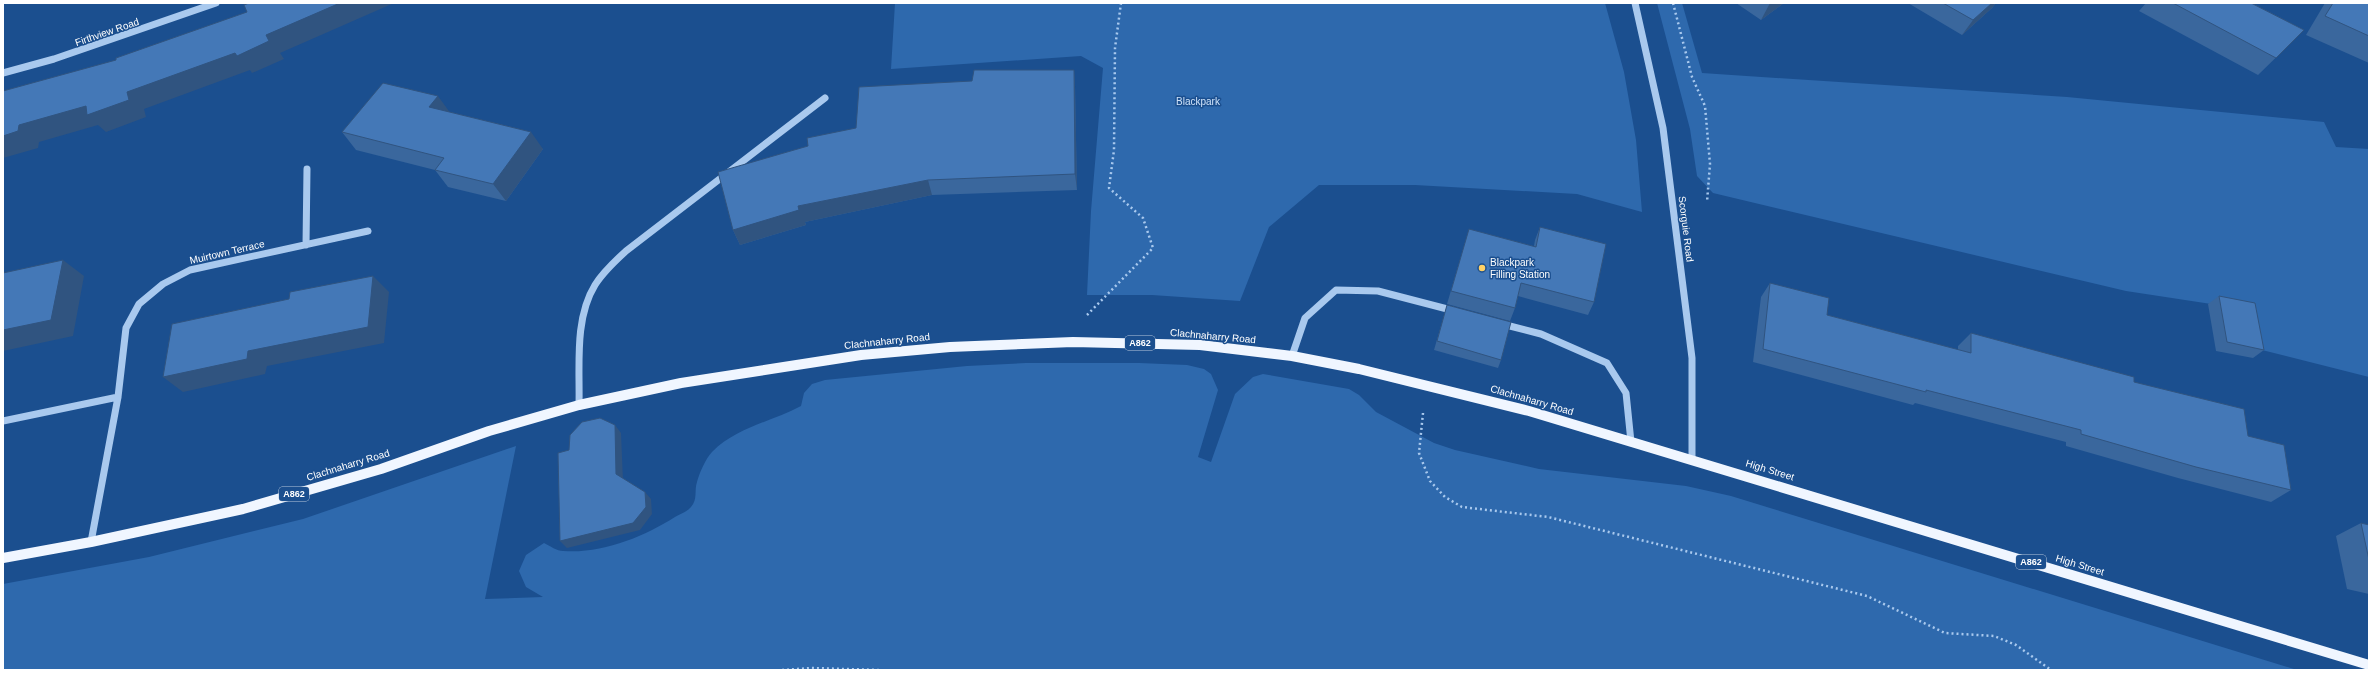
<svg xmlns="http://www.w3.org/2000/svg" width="2372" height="673" font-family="Helvetica,sans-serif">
	<rect width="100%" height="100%" fill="#1b4f8f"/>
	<path fill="#2e69ad" d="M 895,3 L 1605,3 L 1624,72 L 1636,140 L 1642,212 L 1577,194 L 1415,185 L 1319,185 L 1269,227 L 1240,301 L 1152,295 L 1087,295 L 1091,211 L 1103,68 L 1081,56 L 891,69 Z
		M 1657,3 L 1682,3 L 1702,73 L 2067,97 L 2324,122 L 2336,147 L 2369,149 L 2369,377 L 2254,348 L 2244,309 L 2126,291 L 1713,193 L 1697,176 L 1690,129 Z
		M 1026,363 L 1139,363 L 1187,365 L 1204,369 L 1211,374 L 1218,390 L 1198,457 L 1211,462 L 1235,394 L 1253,377 L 1263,374 L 1349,389 L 1359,395 L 1376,412 L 1434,443 L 1455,450 L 1539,469 L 1686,486 L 1731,496 L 2297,670 L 3,670 L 3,584 L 149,557 L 303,519 L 516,446 L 485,599 L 543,597 L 526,587 L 519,571 L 526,555 L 544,543 C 550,546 557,551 563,551 C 602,554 643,537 675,517 C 680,514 687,512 691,507 C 698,499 694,491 697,482 C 699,474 706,458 712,452 C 737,427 771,422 801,406 L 804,393 L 812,384 L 825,380 L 967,366 Z"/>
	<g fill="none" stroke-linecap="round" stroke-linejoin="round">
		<path stroke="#a9c9ee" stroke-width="2.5" stroke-dasharray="2 3" stroke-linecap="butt" d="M 1673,3 L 1692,77 L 1705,106 L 1710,164 L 1707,202
			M 1087,315 L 1153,248 L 1143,218 L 1109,188 L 1114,150 L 1115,48 L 1121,3
			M 1423,413 L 1419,453 L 1430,481 L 1445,497 L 1462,507 L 1548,517 L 1867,596 L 1945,633 L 1994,636 L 2016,645 L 2051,670
			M 782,670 L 811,668 L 881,670"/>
		<path stroke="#a9c9ee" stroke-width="7" d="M 1635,3 L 1663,128 L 1692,358 L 1692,459
			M 3,73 L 54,59 L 216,3
			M 306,245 L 307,169
			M 1502,324 L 1541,334 L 1607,363 L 1626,393 L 1631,442
			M 1292,356 L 1305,318 L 1336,290 L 1378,291 L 1455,311
			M 579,405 C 580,367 574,319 595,285 C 603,272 615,261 626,251 L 825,98
			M 3,421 L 118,397
			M 91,542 L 118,397 L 126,328 L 139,304 L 163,284 L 190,270 L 368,231"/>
		<path stroke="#f0f6ff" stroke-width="10" d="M 3,558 L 91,542 L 243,509 L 381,469 L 489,431 L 579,405 L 681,383 L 861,355 L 950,347 L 1073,342 L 1200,345 L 1292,356 L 1359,369 L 1529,411 L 2369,665"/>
	</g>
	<path fill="#3a679d" d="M 1736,3 L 1784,3 L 1761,20 Z
		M 1908,3 L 1996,3 L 1992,8 L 1962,35 Z
		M 2146,3 L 2251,3 L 2304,30 L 2258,75 L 2139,11 Z
		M 2325,3 L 2369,3 L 2369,63 L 2306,35 Z
		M 1074,70 L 1075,86 L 1077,190 L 932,195 L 805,222 L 806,225 L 740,245 L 733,230 L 808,146 L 856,128 L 972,81 Z
		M 450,112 L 543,149 L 506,201 L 448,187 L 435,170 L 356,150 L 342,132 Z
		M 1540,227 L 1594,302 L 1588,315 L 1518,296 L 1515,308 L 1510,321 L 1447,304 L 1465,243 L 1534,246 L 1535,240 Z
		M 1770,283 L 1827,315 L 1958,350 L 1958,346 L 1971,333 L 2134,382 L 2248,436 L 2291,490 L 2271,502 L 2178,478 L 2066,446 L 2066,442 L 1915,403 L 1913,405 L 1753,362 L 1761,297 Z
		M 2219,296 L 2264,350 L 2253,358 L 2216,351 L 2208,304 Z
		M 1447,305 L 1501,360 L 1498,368 L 1434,350 Z
		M 2361,523 L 2369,525 L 2369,594 L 2347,589 L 2336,536 Z"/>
	<path fill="#305480" d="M 340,3 L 394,3 L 280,53 L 284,59 L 252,73 L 250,70 L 144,109 L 146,117 L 106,132 L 98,125 L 39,142 L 38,148 L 3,158 L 3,136 L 19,125 L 266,35 Z
		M 1770,3 L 1784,3 L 1761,20 Z
		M 1992,3 L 1996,3 L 1992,8 L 1962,35 L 1973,20 Z
		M 1074,70 L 1075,86 L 1077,190 L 1075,174 Z
		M 438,96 L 451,114 L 429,107 Z
		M 531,132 L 543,149 L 506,201 L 493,184 Z
		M 928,180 L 932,195 L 805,222 L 806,225 L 740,245 L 733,230 L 798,206 Z
		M 63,260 L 84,276 L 73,336 L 3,351 L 3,330 Z
		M 373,276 L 389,292 L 384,343 L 267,366 L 265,374 L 183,392 L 163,377 L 248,351 Z
		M 615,425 L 621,433 L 623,481 L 616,474 Z
		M 645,492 L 651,499 L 652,514 L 640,530 L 567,548 L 560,541 Z"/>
	<path fill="#4478b7" stroke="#305480" d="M 249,3 L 340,3 L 266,35 L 269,41 L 237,56 L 235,53 L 127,92 L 129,100 L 87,115 L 86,106 L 19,125 L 18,131 L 3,136 L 3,91 L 116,60 L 116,58 L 247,12 L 244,5 Z
		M 1943,3 L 1992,3 L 1973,20 Z
		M 2173,3 L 2251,3 L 2304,30 L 2276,58 Z
		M 2333,3 L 2369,3 L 2369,36 L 2325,16 Z
		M 974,70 L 1074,70 L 1075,174 L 928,180 L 798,206 L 799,210 L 733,230 L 718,172 L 808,146 L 807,138 L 856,128 L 859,87 L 972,81 Z
		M 383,83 L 438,96 L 429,107 L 531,132 L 493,184 L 435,170 L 444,158 L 342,132 Z
		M 1540,227 L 1606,244 L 1594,302 L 1521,283 L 1515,308 L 1451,291 L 1469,229 L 1536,247 Z
		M 63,260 L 51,320 L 3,330 L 3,273 Z
		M 373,276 L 368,327 L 248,351 L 247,359 L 163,377 L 172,324 L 289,299 L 290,292 Z
		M 1770,283 L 1829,298 L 1827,315 L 1971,353 L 1971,333 L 2134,377 L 2134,382 L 2244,409 L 2248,436 L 2284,445 L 2291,490 L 2196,467 L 2081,434 L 2081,430 L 1926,390 L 1926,392 L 1763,349 Z
		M 2219,296 L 2255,303 L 2264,350 L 2227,342 Z
		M 1447,305 L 1511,322 L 1501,360 L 1437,341 Z
		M 600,418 L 615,425 L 616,474 L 645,492 L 646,507 L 633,523 L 560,541 L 558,453 L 569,450 L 570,435 L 582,422 Z
		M 2361,523 L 2369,525 L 2369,560 Z"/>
	<circle fill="#ffd166" stroke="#1b4f8f" stroke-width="1.5" cx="1482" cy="268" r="4"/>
	<g text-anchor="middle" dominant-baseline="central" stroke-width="3" stroke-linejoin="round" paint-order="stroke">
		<g fill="#1b4f8f" stroke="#bbcadd" stroke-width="1">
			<rect x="1125" y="336" width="30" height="14" rx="3"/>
			<rect x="279" y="487" width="30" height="14" rx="3"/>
			<rect x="2016" y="555" width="30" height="14" rx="3"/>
		</g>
		<g font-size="9" font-weight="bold" fill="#fff">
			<text x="1140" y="343">A862</text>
			<text x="294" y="494">A862</text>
			<text x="2031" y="562">A862</text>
		</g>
		<g font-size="10" fill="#fff" stroke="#1b4f8f">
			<text transform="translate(107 32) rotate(-19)">Firthview Road</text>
			<text transform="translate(1686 229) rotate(83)">Scorguie Road</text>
			<text transform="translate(227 252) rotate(-13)">Muirtown Terrace</text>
			<text transform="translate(1213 336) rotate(5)">Clachnaharry Road</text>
			<text transform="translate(887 341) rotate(-6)">Clachnaharry Road</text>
			<text transform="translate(1532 400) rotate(16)">Clachnaharry Road</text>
			<text transform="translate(348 465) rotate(-17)">Clachnaharry Road</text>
			<text transform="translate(1770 470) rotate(17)">High Street</text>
			<text transform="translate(2080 565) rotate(17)">High Street</text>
		</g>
		<g font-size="10" fill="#cfe3fa" stroke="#1b4f8f">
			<text x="1198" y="101">Blackpark</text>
		</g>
		<g font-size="10" fill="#fff" stroke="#1b4f8f" text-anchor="start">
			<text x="1490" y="262">Blackpark<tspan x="1490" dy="12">Filling Station</tspan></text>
		</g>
	</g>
	<rect width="2372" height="673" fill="none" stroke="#ffffff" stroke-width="8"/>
</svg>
